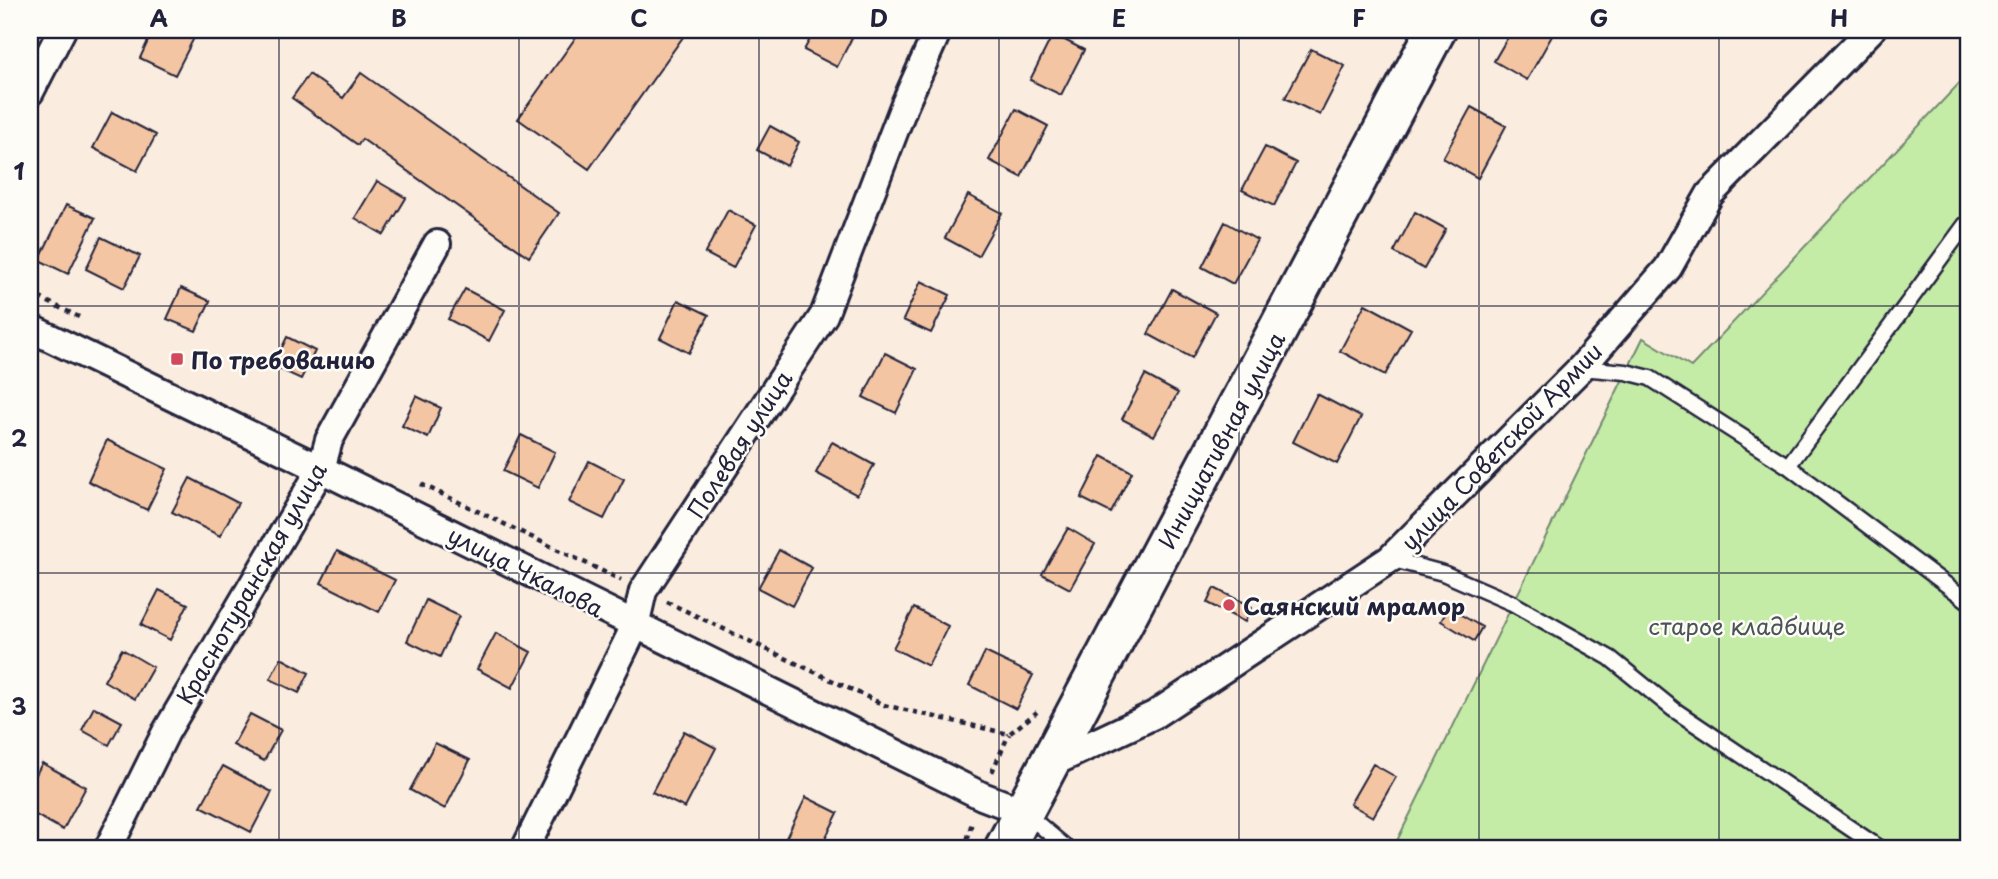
<svg xmlns="http://www.w3.org/2000/svg" width="1998" height="879" font-family="'Playpen Sans',sans-serif">
	<rect width="100%" height="100%" fill="#faecde"/>
	<filter id="ink" filterUnits="userSpaceOnUse"><feTurbulence type="fractalNoise" baseFrequency=".0143" numOctaves="2"/><feDisplacementMap in="SourceGraphic" scale="14" xChannelSelector="R" yChannelSelector="G"/><feConvolveMatrix kernelMatrix="1 2 1 2 8 2 1 2 1" color-interpolation-filters="sRGB"/></filter>
	<g filter="url(#ink)">
		<path fill="#c4eca7" stroke="#738771" stroke-width="2" d="M 1968,74 L 1968,849 L 1393,849 L 1643,338 L 1691,367 Z"/>
		<path fill="#f4c5a3" stroke="#22223b" stroke-width="2" d="M 153,30 L 197,32 L 175,75 L 140,58 Z
			M 581,30 L 688,30 L 589,169 L 518,119 Z
			M 815,30 L 856,30 L 837,67 L 804,50 Z
			M 1512,30 L 1541,30 L 1552,36 L 1527,80 L 1494,61 Z
			M 1053,34 L 1084,50 L 1061,95 L 1030,80 Z
			M 1311,49 L 1345,66 L 1320,115 L 1285,98 Z
			M 361,73 L 559,213 L 529,257 L 362,139 L 358,145 L 292,98 L 309,74 L 343,98 Z
			M 1471,107 L 1506,126 L 1478,178 L 1443,158 Z
			M 1016,109 L 1048,126 L 1021,177 L 989,160 Z
			M 112,112 L 156,135 L 137,171 L 93,148 Z
			M 770,126 L 799,142 L 787,166 L 757,150 Z
			M 1265,147 L 1296,163 L 1274,206 L 1242,190 Z
			M 377,181 L 406,198 L 384,235 L 355,218 Z
			M 968,195 L 1002,213 L 978,256 L 945,238 Z
			M 66,205 L 95,218 L 68,274 L 39,260 Z
			M 728,210 L 756,225 L 733,268 L 705,253 Z
			M 1415,212 L 1446,229 L 1424,269 L 1394,252 Z
			M 1225,222 L 1257,240 L 1233,284 L 1202,267 Z
			M 101,237 L 140,256 L 124,288 L 86,269 Z
			M 921,281 L 950,295 L 931,333 L 903,320 Z
			M 181,288 L 210,301 L 196,331 L 167,319 Z
			M 465,289 L 505,310 L 489,341 L 448,319 Z
			M 1172,289 L 1216,313 L 1192,358 L 1148,334 Z
			M 678,300 L 709,315 L 689,353 L 660,338 Z
			M 1365,304 L 1411,329 L 1385,375 L 1340,351 Z
			M 287,337 L 315,351 L 301,379 L 273,366 Z
			M 885,353 L 917,369 L 896,413 L 863,397 Z
			M 1145,375 L 1178,393 L 1154,436 L 1122,419 Z
			M 1317,394 L 1361,417 L 1337,464 L 1293,442 Z
			M 416,396 L 441,408 L 428,438 L 402,426 Z
			M 521,435 L 555,452 L 538,488 L 503,471 Z
			M 107,440 L 167,469 L 147,510 L 88,481 Z
			M 832,442 L 874,465 L 857,495 L 816,473 Z
			M 1102,456 L 1132,472 L 1111,513 L 1081,498 Z
			M 589,461 L 624,479 L 604,519 L 569,502 Z
			M 190,478 L 238,503 L 220,536 L 172,512 Z
			M 1068,528 L 1095,544 L 1070,589 L 1042,574 Z
			M 779,550 L 812,568 L 792,606 L 758,588 Z
			M 337,551 L 395,580 L 379,612 L 321,583 Z
			M 1214,588 L 1252,607 L 1245,622 L 1207,603 Z
			M 159,590 L 188,604 L 170,640 L 141,625 Z
			M 426,600 L 459,616 L 440,657 L 407,641 Z
			M 914,608 L 948,626 L 928,666 L 893,648 Z
			M 1449,608 L 1482,627 L 1474,641 L 1441,621 Z
			M 496,633 L 531,652 L 512,688 L 477,669 Z
			M 122,649 L 153,667 L 135,699 L 104,681 Z
			M 985,652 L 1033,675 L 1016,709 L 969,685 Z
			M 281,658 L 309,673 L 299,693 L 270,679 Z
			M 94,707 L 122,722 L 109,745 L 82,730 Z
			M 250,714 L 281,730 L 264,761 L 233,745 Z
			M 684,731 L 716,748 L 685,808 L 652,792 Z
			M 435,743 L 470,760 L 445,809 L 410,790 Z
			M 42,763 L 86,787 L 63,830 L 30,812 L 30,786 Z
			M 1373,764 L 1396,777 L 1373,817 L 1350,804 Z
			M 223,766 L 272,792 L 251,832 L 201,806 Z
			M 806,797 L 838,813 L 820,849 L 804,849 L 785,840 Z"/>
		<g fill="none" stroke-linecap="round" stroke-linejoin="round">
			<defs>
				<path id="lane" d="M 1581,368 L 1626,372 L 1650,378 L 1788,466 L 1968,601
					M 1788,466 L 1965,225 L 1968,223
					M 1390,559 L 1443,573 L 1512,603 L 1610,658 L 1673,709 L 1881,849
					M 1025,813 L 1068,849"/>
				<path id="street" d="M 30,92 L 62,30
					M 30,328 L 321,469 L 982,796 L 1024,812
					M 1048,765 L 1154,715 L 1390,559 L 1581,368 L 1668,268 L 1710,194 L 1871,30
					M 108,849 L 166,732 L 321,469 L 329,440 L 437,244
					M 525,849 L 635,626 L 643,591 L 824,315 L 904,106 L 938,30"/>
				<path id="secondary" d="M 1004,849 L 1436,30"/>
			</defs>
			<use href="#lane" stroke="#22223b" stroke-width="19"/>
			<use href="#street" stroke="#22223b" stroke-width="32"/>
			<use href="#secondary" stroke="#22223b" stroke-width="44"/>
			<path stroke="#22223b" stroke-width="4.5" stroke-dasharray="5 5" stroke-linecap="butt" d="M 30,293 L 79,317
				M 421,484 L 621,580
				M 667,602 L 884,705 L 1009,734 L 1037,712
				M 992,772 L 1009,734
				M 965,849 L 972,822"/>
			<use href="#lane" stroke="#fdfcf7" stroke-width="14"/>
			<use href="#street" stroke="#fdfcf7" stroke-width="26"/>
			<use href="#secondary" stroke="#fdfcf7" stroke-width="38"/>
		</g>
	</g>
	<path fill="none" stroke="#22223b" stroke-width="2" stroke-opacity="0.55" d="M 279,30 L 279,849M 519,30 L 519,849M 759,30 L 759,849M 999,30 L 999,849M 1239,30 L 1239,849M 1479,30 L 1479,849M 1719,30 L 1719,849M 30,306 L 1968,306M 30,573 L 1968,573"/>
	<g fill="#d1495b" stroke="#fdfcf7" stroke-width="2.5">
		<rect x="170" y="352" width="14" height="14" rx="3.5"/>
		<circle cx="1229" cy="605" r="7"/>
	</g>
	<g text-anchor="middle" dominant-baseline="central" stroke-width="5" stroke-linejoin="round" paint-order="stroke">
		<g font-size="23" font-weight="bold" fill="#22223b" stroke="#fdfcf7" text-anchor="start">
			<text x="191" y="359">По требованию</text>
			<text x="1243" y="605">Саянский мрамор</text>
		</g>
		<g font-size="23" fill="#22223b" stroke="#fdfcf7">
			<text transform="translate(1221 440) rotate(-62)">Инициативная улица</text>
			<text transform="translate(739 444) rotate(-57)">Полевая улица</text>
			<text transform="translate(1501 446) rotate(-46)">улица Советской Армии</text>
			<text transform="translate(526 571) rotate(27)">улица Чкалова</text>
			<text transform="translate(251 583) rotate(-60)">Краснотуранская улица</text>
		</g>
		<g font-size="23" fill="#4a5456" stroke="#fdfcf7">
			<text x="1747" y="625">старое кладбище</text>
		</g>
	</g>
	<rect width="1998" height="879" fill="none" stroke="#fdfcf7" stroke-width="77"/>
	<rect x="38" y="38" width="1922" height="802" fill="none" stroke="#22223b" stroke-width="2.5"/>
	<g font-size="23" text-anchor="middle" font-weight="bold" fill="#22223b">
		<text x="159" y="27">A</text>
		<text x="399" y="27">B</text>
		<text x="639" y="27">C</text>
		<text x="879" y="27">D</text>
		<text x="1119" y="27">E</text>
		<text x="1359" y="27">F</text>
		<text x="1599" y="27">G</text>
		<text x="1839" y="27">H</text>
		<text x="19" y="180">1</text>
		<text x="19" y="447">2</text>
		<text x="19" y="715">3</text>
	</g>
</svg>
